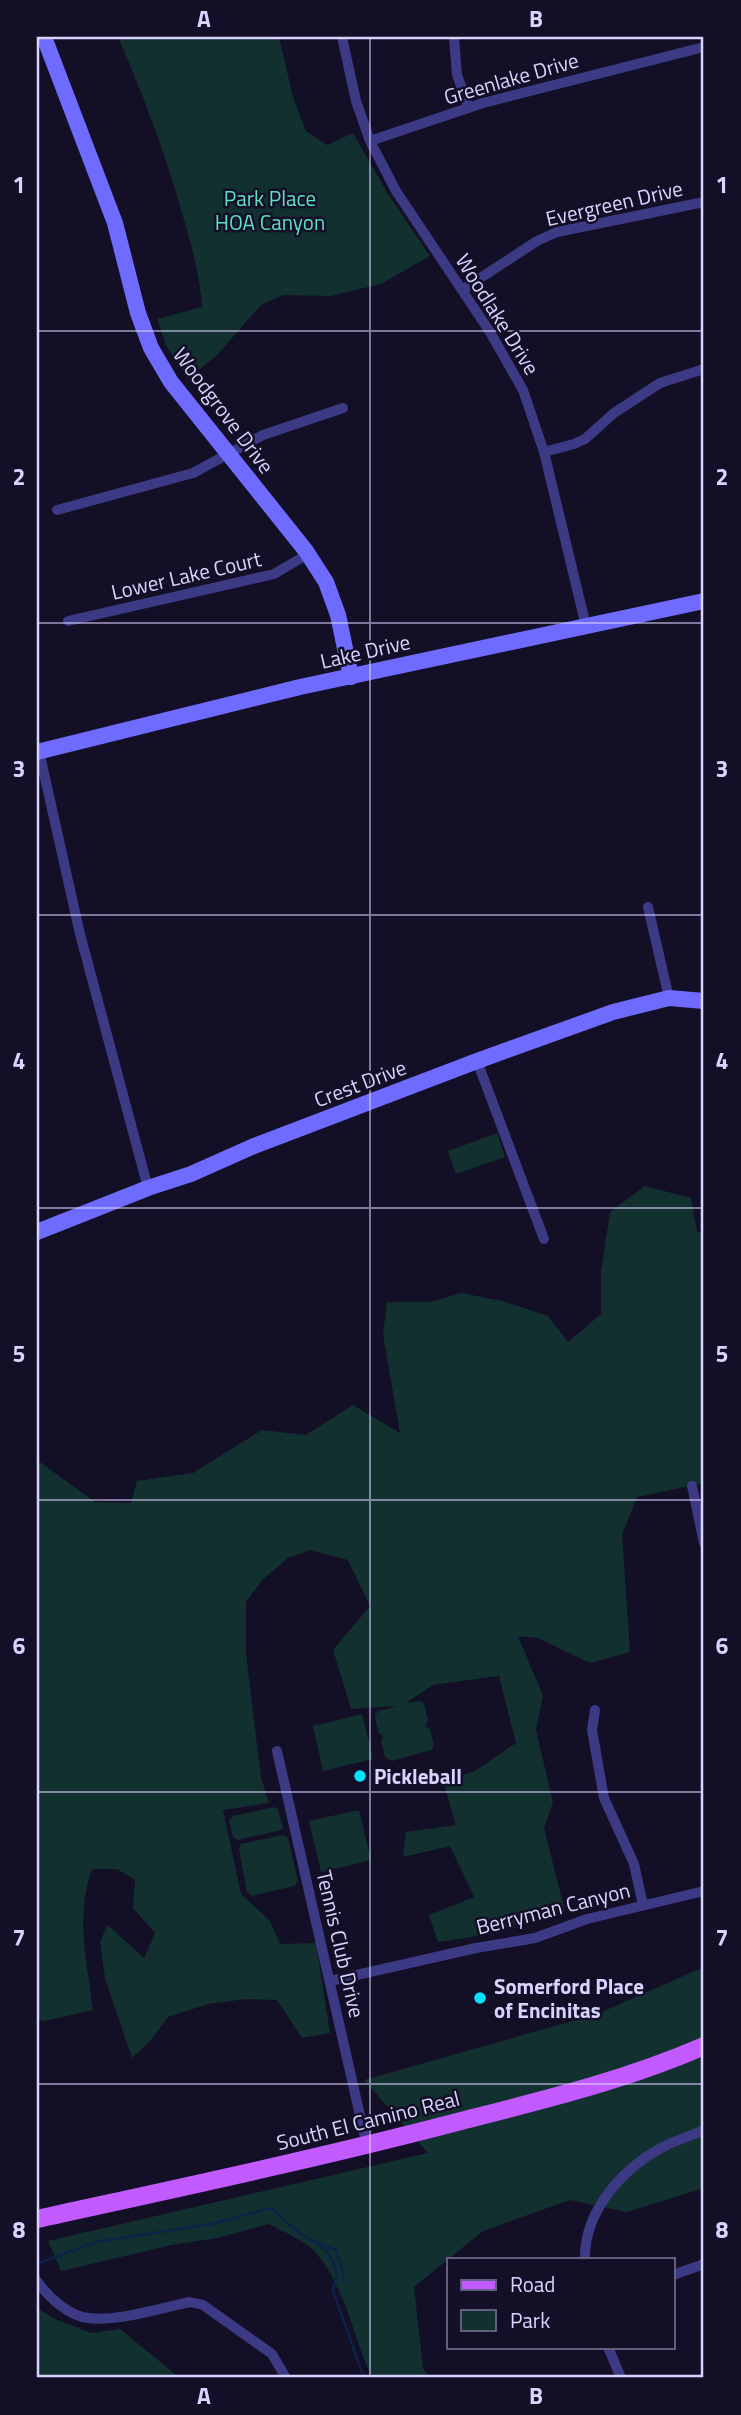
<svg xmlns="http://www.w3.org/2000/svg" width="741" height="2415" font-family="'Titillium Web',sans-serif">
	<rect width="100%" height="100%" fill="#130f26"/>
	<path fill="#12302f" d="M 118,37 L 279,37 L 293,97 L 306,131 L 327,145 L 353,133 L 388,194 L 430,256 L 381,284 L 330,296 L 283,295 L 261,305 L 217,355 L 188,379 L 166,345 L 157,319 L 202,307 C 200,274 191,244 182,213 C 165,152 143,95 118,37 Z
		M 497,1133 L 505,1157 L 456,1174 L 448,1151 Z
		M 645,1186 L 691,1198 L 697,1232 L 704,1232 L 704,1483 L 637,1497 L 622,1535 L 630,1652 L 590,1663 L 538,1638 L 518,1636 L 543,1696 L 536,1730 L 553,1802 L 544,1828 L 565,1911 L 472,1937 L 438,1942 L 429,1915 L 474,1897 L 450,1846 L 403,1857 L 406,1832 L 456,1825 L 443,1781 L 475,1771 L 516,1743 L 499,1676 L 433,1685 L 406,1703 L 420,1701 L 424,1703 L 428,1721 L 425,1726 L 430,1729 L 434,1746 L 431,1750 L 392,1761 L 385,1757 L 381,1741 L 383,1736 L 378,1732 L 375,1716 L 378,1711 L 397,1706 L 351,1709 L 333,1650 L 370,1606 L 348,1560 L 310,1550 L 288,1558 L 262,1580 L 246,1602 L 246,1653 L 254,1721 L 261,1777 L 269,1803 L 223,1810 L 241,1894 L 270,1921 L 280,1944 L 316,1943 L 330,2033 L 302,2038 L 277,2000 L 246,1999 L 208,2004 L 168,2017 L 151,2040 L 132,2058 L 105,1978 L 100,1941 L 108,1925 L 144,1958 L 155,1933 L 133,1908 L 135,1880 L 117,1869 L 92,1869 C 75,1917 87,1961 93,2010 L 44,2021 L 37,2019 L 37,1460 L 95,1502 L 131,1503 L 137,1481 L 193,1473 L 262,1430 L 306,1435 L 353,1405 L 400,1433 L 383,1335 L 387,1302 L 431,1302 L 461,1293 L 503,1301 L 548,1316 L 568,1342 L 601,1314 L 601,1272 L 610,1212 Z
		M 362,1714 L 373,1759 L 323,1771 L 313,1726 Z
		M 275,1807 L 278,1810 L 283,1827 L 281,1830 L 238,1840 L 233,1837 L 229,1821 L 233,1816 Z
		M 359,1810 L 371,1860 L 321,1872 L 309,1821 Z
		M 283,1835 L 288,1838 L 298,1881 L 294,1886 L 252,1896 L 247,1892 L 239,1850 L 240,1844 Z
		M 704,1967 L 704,2188 L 627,2212 L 570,2200 L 483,2231 L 414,2287 L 423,2368 L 429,2378 L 372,2378 C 353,2337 346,2289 316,2253 C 307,2242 282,2231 269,2224 L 217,2238 L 172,2245 L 61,2271 L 48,2241 L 428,2153 L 364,2080 L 597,2014 Z
		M 37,2308 L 55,2319 L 91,2333 L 120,2329 L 180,2378 L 37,2378 Z"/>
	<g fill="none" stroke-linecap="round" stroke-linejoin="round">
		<path stroke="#0c2248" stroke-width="2.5" d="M 312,2240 L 336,2250 L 341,2265 L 344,2282
			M 39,2263 L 96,2242 L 211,2224 L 271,2208 L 298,2232 L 326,2250 L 333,2261 L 337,2274 L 333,2291 L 364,2378"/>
		<path stroke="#3d3a85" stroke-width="10" d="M 342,37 L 356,101 L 370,141 L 396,191 L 490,332 L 523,390 L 544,452 L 586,626
			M 454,37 L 457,75 L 469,108
			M 370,141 L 483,103 L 704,47
			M 462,290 L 537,241 L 557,232 L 704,202
			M 544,452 L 574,444 L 585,439 L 614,413 L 660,383 L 704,369
			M 57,510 L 193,473 L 263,435 L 343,408
			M 68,621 L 274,574 L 308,554
			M 39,751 L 80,934 L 148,1188
			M 648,907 L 669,998
			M 477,1061 L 544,1239
			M 692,1486 L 704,1543
			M 595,1710 L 592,1730 L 604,1798 L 634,1864 L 643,1905
			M 277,1751 L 367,2146
			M 330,1981 L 476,1948 L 535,1938 L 587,1919 L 704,1891
			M 585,2259 C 584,2211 623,2168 663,2147 C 676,2140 691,2136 704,2130
			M 673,2275 L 704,2264
			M 37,2281 C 48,2297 69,2316 88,2318 C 116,2322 161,2308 190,2302 L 203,2305 L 272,2354 L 286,2378
			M 608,2347 L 621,2378"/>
		<path stroke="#6f6bff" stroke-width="16" d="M 44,37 L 115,223 L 138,313 L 151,348 L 171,382 L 306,551 L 326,582 L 338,615 L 351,677
			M 37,752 L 300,687 L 704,601
			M 37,1232 L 148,1188 L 191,1174 L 254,1146 L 477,1061 L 613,1012 L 669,998 L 704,1001"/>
		<path stroke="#c25bff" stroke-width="18" d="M 37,2219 C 178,2188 320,2158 461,2121 C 543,2100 626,2080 704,2046"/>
	</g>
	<path fill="none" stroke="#d9d4ff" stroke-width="2" stroke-opacity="0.55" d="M 370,37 L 370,2378M 37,331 L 704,331M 37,623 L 704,623M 37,915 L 704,915M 37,1208 L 704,1208M 37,1500 L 704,1500M 37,1792 L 704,1792M 37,2084 L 704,2084"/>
	<g fill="#00e5ff" stroke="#130f26" stroke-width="2.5">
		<circle cx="360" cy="1776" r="7"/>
		<circle cx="480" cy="1998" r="7"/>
	</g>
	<g text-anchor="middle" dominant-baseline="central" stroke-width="5" stroke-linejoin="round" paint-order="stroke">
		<g font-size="21" fill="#d9d4ff" stroke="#130f26">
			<text transform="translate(511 78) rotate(-16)">Greenlake Drive</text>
			<text transform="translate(614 203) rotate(-13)">Evergreen Drive</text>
			<text transform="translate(498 314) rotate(58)">Woodlake Drive</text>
			<text transform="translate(224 410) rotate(53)">Woodgrove Drive</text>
			<text transform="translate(186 575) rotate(-13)">Lower Lake Court</text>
			<text transform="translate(365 651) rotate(-13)">Lake Drive</text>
			<text transform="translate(360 1083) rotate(-21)">Crest Drive</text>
			<text transform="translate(553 1908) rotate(-14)">Berryman Canyon</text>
			<text transform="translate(341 1944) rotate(77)">Tennis Club Drive</text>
			<text transform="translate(368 2120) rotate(-14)">South El Camino Real</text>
		</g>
		<g font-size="21" fill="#5fe0c0" stroke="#130f26">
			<text x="270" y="198">Park Place<tspan x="270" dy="24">HOA Canyon</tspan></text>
		</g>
		<g font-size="21" font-weight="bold" fill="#d9d4ff" stroke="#130f26" text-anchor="start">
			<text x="374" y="1776">Pickleball</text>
			<text x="494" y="1986">Somerford Place<tspan x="494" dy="24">of Encinitas</tspan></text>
		</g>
	</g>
	<rect width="741" height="2415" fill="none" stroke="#130f26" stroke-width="77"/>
	<rect x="447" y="2258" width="228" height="91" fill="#130f26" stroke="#625e7d" stroke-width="2"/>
	<rect x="461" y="2280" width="35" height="10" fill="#c25bff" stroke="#625e7d" stroke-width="2"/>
	<text x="510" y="2292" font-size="21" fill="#d9d4ff">Road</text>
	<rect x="461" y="2310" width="35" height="21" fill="#12302f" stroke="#625e7d" stroke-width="2"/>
	<text x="510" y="2328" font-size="21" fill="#d9d4ff">Park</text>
	<rect x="38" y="38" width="664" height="2338" fill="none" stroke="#d9d4ff" stroke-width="2.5"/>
	<g font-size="23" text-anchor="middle" font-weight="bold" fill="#d9d4ff">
		<text x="204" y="27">A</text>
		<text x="536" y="27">B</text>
		<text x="19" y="193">1</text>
		<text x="722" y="193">1</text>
		<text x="19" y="485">2</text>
		<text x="722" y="485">2</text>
		<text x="19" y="777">3</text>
		<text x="722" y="777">3</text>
		<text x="19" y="1069">4</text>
		<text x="722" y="1069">4</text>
		<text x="19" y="1362">5</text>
		<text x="722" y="1362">5</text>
		<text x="19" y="1654">6</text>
		<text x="722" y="1654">6</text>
		<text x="19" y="1946">7</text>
		<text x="722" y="1946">7</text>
		<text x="19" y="2238">8</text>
		<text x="722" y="2238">8</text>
		<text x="204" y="2404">A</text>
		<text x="536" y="2404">B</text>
	</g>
</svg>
